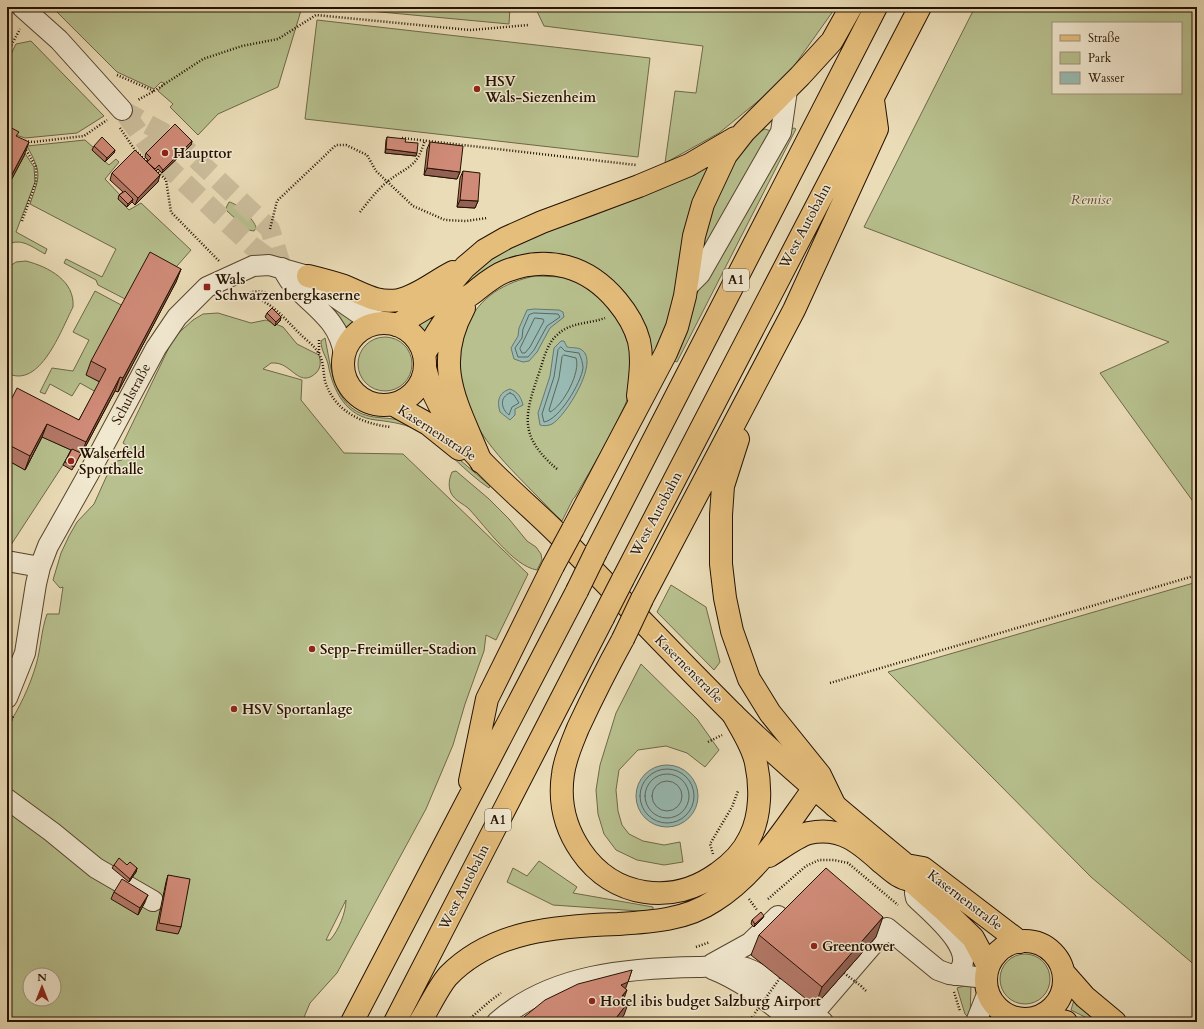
<svg xmlns="http://www.w3.org/2000/svg" width="1204" height="1029" font-family="Cardo,serif">
	<rect width="100%" height="100%" fill="#eadcb7"/>
	<filter id="stains"><feTurbulence type="fractalNoise" baseFrequency=".005" numOctaves="4"/><feColorMatrix values="0 0 0 0 .2 0 0 0 0 .09 0 0 0 0 .02 0 0 0 .5 -.17"/></filter>
	<radialGradient id="worn" r=".72"><stop offset=".6" stop-color="#630" stop-opacity="0"/><stop offset="1" stop-color="#630" stop-opacity=".3"/></radialGradient>
	<path fill="#b7c08e" stroke="#6e6847" fill-rule="evenodd" d="M 52,7 L 302,7 L 278,87 L 218,114 L 198,135 L 170,107 L 173,104 L 158,91 L 164,83 L 161,82 L 154,89 L 117,72 Z
		M 327,7 L 510,7 L 509,24 Z
		M 535,7 L 836,7 L 784,80 L 719,133 L 665,163 L 675,91 L 696,93 L 703,46 L 544,26 Z
		M 975,7 L 1197,7 L 1197,507 L 1100,373 L 1169,342 L 864,227 ZM 1053,23 L 1181,23 L 1181,93 L 1053,93 Z
		M 317,20 L 650,58 L 638,157 L 305,119 Z
		M 31,41 L 104,116 L 77,133 L 25,138 L 7,132 L 7,62 L 16,44 Z
		M 794,128 L 796,129 L 677,362 L 671,360 L 696,295 L 790,129 Z
		M 765,129 L 771,131 L 700,254 C 704,237 707,219 713,203 C 722,181 743,137 765,129 Z
		M 85,140 L 94,148 L 92,150 L 109,165 L 116,159 L 119,162 L 105,179 L 121,196 L 118,199 L 129,210 L 141,203 L 191,250 L 170,274 L 127,300 L 98,285 L 96,280 L 64,263 L 66,259 L 102,277 L 116,249 L 30,204 C 40,175 42,174 27,146 Z
		M 20,146 L 34,167 L 35,182 L 16,232 L 47,249 L 45,254 C 32,247 21,237 7,245 L 7,188 L 24,156 Z
		M 713,161 L 671,317 L 651,361 L 631,304 L 526,255 L 428,335 L 414,320 L 472,271 L 514,243 L 592,216 L 661,189 Z
		M 229,202 C 237,203 255,220 256,228 L 254,231 L 248,230 L 227,211 L 226,208 Z
		M 26,261 C 49,267 75,281 73,307 C 61,330 40,390 7,373 L 7,268 L 16,262 Z
		M 535,276 L 563,277 L 589,287 L 619,317 L 632,353 L 630,391 L 625,405 L 607,442 L 575,497 L 573,499 L 562,521 C 554,514 547,506 539,498 C 502,460 464,426 459,370 C 459,361 458,351 460,342 C 462,337 465,331 467,326 C 479,297 505,282 535,276 Z
		M 95,291 L 123,306 L 87,375 L 101,383 L 96,392 L 80,383 L 72,396 L 50,384 L 45,394 L 40,392 L 52,368 L 73,371 L 89,340 L 73,332 Z
		M 336,310 L 358,321 L 347,328 L 336,313 Z
		M 218,313 L 251,323 L 266,320 L 283,327 L 297,344 L 319,355 C 321,362 321,368 316,373 C 301,387 293,368 280,364 C 278,363 274,363 271,363 L 263,369 L 302,380 L 301,400 L 344,453 L 403,454 L 528,574 L 496,640 L 486,635 L 484,651 L 465,704 L 453,745 L 426,809 L 337,973 L 310,1003 L 302,1022 L 7,1022 L 7,727 C 19,709 30,686 36,665 C 41,648 41,631 47,614 L 59,614 L 63,587 L 60,588 L 53,580 L 61,553 L 69,536 L 77,522 L 94,504 L 113,462 L 122,460 L 129,447 L 123,443 L 174,337 L 193,320 L 203,314 ZM 346,900 C 346,912 339,930 330,940 L 326,940 ZM 30,975 L 54,975 L 54,999 L 30,999 Z
		M358 364a27 27 0 1 1 54 0a27 27 0 1 1-54 0Z
		M 325,338 C 331,366 333,408 369,416 C 381,419 395,417 407,423 C 438,440 464,463 490,486 L 489,488 C 465,472 447,449 423,433 C 408,424 392,422 376,420 C 346,417 333,391 328,364 C 326,356 321,351 321,341 Z
		M 42,437 L 71,450 L 63,465 L 7,551 L 7,460 L 25,470 Z
		M 456,471 L 489,499 L 509,519 L 527,541 L 536,547 L 541,554 L 542,560 L 537,570 C 513,566 486,527 469,509 C 464,504 455,501 451,493 C 448,486 449,479 452,472 Z
		M 1197,582 L 1197,967 L 1091,877 L 888,672 Z
		M 671,585 L 706,607 L 720,662 L 714,670 L 657,612 Z
		M 641,664 L 697,719 L 719,750 L 705,767 L 687,753 L 666,746 L 638,750 L 619,770 L 616,790 L 618,811 L 622,825 L 629,834 L 643,841 L 664,845 L 680,842 L 683,862 L 664,865 L 637,860 L 616,850 L 604,834 L 598,814 L 596,790 L 600,765 L 616,713 Z
		M 539,861 L 577,887 L 573,893 L 653,907 L 653,912 L 553,905 L 507,882 L 513,868 L 527,876 Z
		M1000 979a25 25 0 1 1 50 0a25 25 0 1 1-50 0Z
		M 971,984 L 970,1019 L 965,1014 L 957,988 Z
		M 1074,1000 L 1101,1022 L 1095,1022 L 1071,1010 Z"/>
	<path fill="#98bab3" stroke="#6a766b" d="M 534,309 L 559,310 L 563,312 L 564,317 L 550,328 L 537,352 L 529,361 L 523,362 L 514,359 L 511,348 L 518,336 L 519,328 L 527,310 Z
		M 561,341 L 564,341 L 567,347 C 571,348 578,347 582,350 C 600,362 565,417 552,424 C 548,426 543,426 540,425 L 538,413 L 550,376 L 554,348 Z
		M 510,389 C 518,392 521,397 523,405 L 515,409 L 515,415 L 510,420 L 500,412 C 497,401 498,393 510,389 Z
		M636 796a31 31 0 1 1 62 0a31 31 0 1 1-62 0Z"/>
	<g fill="none" stroke-linecap="round" stroke-linejoin="round">
		<path stroke="#5e665a" stroke-width="1" d="M 534,313 L 558,314 L 560,317 L 547,326 L 534,350 L 528,357 L 518,357 L 515,348 L 522,338 L 523,329 L 529,315 Z
			M 535,318 L 543,319 L 544,321 L 530,347 L 525,353 L 522,353 L 520,349 Z
			M 561,347 L 565,351 L 579,353 C 581,358 583,363 583,368 C 581,383 559,420 544,422 L 542,414 L 554,377 L 558,350 Z
			M 564,355 L 576,358 C 581,372 563,406 550,412 L 549,410 L 559,378 L 562,357 Z
			M 510,393 L 514,395 L 519,403 L 512,407 L 509,415 C 501,409 499,397 510,393 Z
			M640 796a27 27 0 1 1 54 0a27 27 0 1 1-54 0Z
			M645 796a22 22 0 1 1 44 0a22 22 0 1 1-44 0Z
			M652 796a15 15 0 1 1 30 0a15 15 0 1 1-30 0Z"/>
		<path stroke="#ccbe9c" stroke-width="20" stroke-dasharray="20 10" stroke-linecap="butt" d="M 122,110 L 175,139 L 270,229 L 282,268
			M 126,115 L 156,156 L 252,246 L 282,268"/>
		<defs>
			<path id="minor" d="M 22,7 L 59,40 L 122,110
				M 282,268 C 286,274 289,281 294,286 C 316,308 340,322 344,355
				M 686,288 L 700,274 L 781,132 L 787,90
				M 7,561 L 40,567
				M 7,698 L 25,653 L 36,584 L 40,567 L 48,546 L 89,473 L 156,348 L 177,317 L 207,287 L 253,266 L 269,265 L 308,276 L 325,290 L 364,317 L 386,323
				M 7,799 L 52,832 L 96,868 L 153,901
				M 915,893 L 916,898 C 931,913 983,954 955,975
				M 712,964 L 750,943 L 778,916
				M 712,969 C 743,981 768,1002 794,1022
				M 802,1017 L 808,1017 L 813,1014 L 887,928 L 938,970 L 949,974 L 986,978
				M 497,1022 C 551,974 629,968 698,967 C 716,967 728,962 746,968 C 765,975 779,988 794,1000 C 804,1007 814,1014 823,1022
				M 976,1022 L 988,992
				M 1023,1022 L 1027,1019"/>
			<path id="major" d="M343 364a41 41 0 1 1 82 0a41 41 0 1 1-82 0Z
				M 425,368 C 443,441 511,486 561,537 C 618,596 674,655 732,713 C 787,767 847,816 906,865 L 923,868 L 1020,942
				M 392,404 L 428,424 L 459,449
				M 906,865 L 910,880 L 945,911 L 973,938 L 988,966
				M986 980a39 39 0 1 1 78 0a39 39 0 1 1-78 0Z
				M 1063,972 L 1085,997 L 1115,1022
				M 1041,1016 L 1066,1022"/>
			<path id="highway" d="M 308,276 C 320,279 332,282 344,286 C 362,293 377,304 399,300 C 418,296 435,281 453,272
				M 464,308 C 431,368 459,406 481,462
				M 397,325 L 434,303 L 465,267 L 485,250 L 506,238 L 542,222 L 639,186 L 689,165 L 735,138
				M 424,354 C 435,337 444,318 458,304 C 462,299 468,297 473,293 C 483,285 493,276 506,271 C 549,255 588,266 617,301 C 627,313 635,326 639,341 C 643,359 640,378 638,396
				M 738,439 L 723,486 L 721,515 L 721,564 L 725,598 L 732,631 L 749,679 L 770,713 L 820,775 L 835,806
				M 573,529 L 666,353 L 677,327 L 685,296 L 694,236 L 703,204 L 726,155 L 744,132 L 800,76 L 832,41 L 851,7
				M 596,552 L 876,7
				M 623,579 L 920,7
				M 642,599 L 794,310 L 877,129 L 873,100
				M 623,639 C 607,668 592,698 578,728 C 572,743 565,758 563,774 C 559,801 565,828 581,851 C 613,898 673,906 718,873 C 731,864 743,852 750,837 C 761,815 761,786 756,763 C 753,746 741,729 733,714
				M 470,781 L 487,699 L 553,566
				M 769,856 C 779,850 797,836 809,833 C 841,826 860,843 882,863 C 892,871 898,878 910,880
				M 352,1022 L 577,591
				M 395,1022 L 603,618
				M 420,1022 C 428,1009 439,986 448,976 C 493,930 558,926 618,924 C 651,922 686,920 714,901 C 757,874 785,828 814,788"/>
		</defs>
		<use href="#minor" stroke="#56442e" stroke-width="22"/>
		<use href="#major" stroke="#241100" stroke-width="24"/>
		<use href="#highway" stroke="#241100" stroke-width="24"/>
		<path stroke="#241100" stroke-width="2.5" stroke-dasharray="1 2" stroke-linecap="butt" d="M 7,53 L 20,29
			M 117,75 L 154,91 L 138,100
			M 154,91 L 203,59 L 242,46 L 278,39 L 316,15 L 470,30 L 529,25
			M 120,128 L 135,150 L 148,163
			M 402,138 L 636,165
			M 25,141 L 33,142 L 84,136 L 107,120
			M 156,170 L 166,180 L 171,212 L 220,262
			M 360,212 C 368,202 377,190 387,182 C 408,165 416,170 425,140
			M 22,221 L 36,182 L 36,167 L 25,148
			M 270,229 L 277,201 L 336,145 L 346,145 L 367,155 L 376,171 L 413,206 L 445,220 L 466,221 L 487,218
			M 1197,288 L 1193,317 L 1197,342
			M 244,295 C 255,289 267,291 278,298
			M 236,296 C 264,292 282,316 300,334 C 306,340 315,346 319,354 C 324,362 323,372 325,381 C 334,411 362,424 391,427
			M 319,353 L 319,340
			M 557,469 C 517,435 525,414 540,370 C 544,358 547,344 557,335 C 570,322 589,324 605,318
			M 830,683 L 1197,575
			M 7,728 L 14,715
			M 708,742 L 722,735
			M 713,854 L 710,844 L 732,807 L 738,791
			M 749,899 L 757,910
			M 768,899 L 806,866 L 819,860 L 834,860 L 848,863 L 898,905
			M 696,947 L 710,942
			M 861,986 L 867,992
			M 954,992 L 960,1011
			M 466,1022 L 490,1001 L 501,993
			M 748,1022 L 754,1015"/>
		<use href="#minor" stroke="#f1e8d0" stroke-width="20"/>
		<use href="#major" stroke="#e5be7c" stroke-width="22"/>
		<use href="#highway" stroke="#e5be7c" stroke-width="22"/>
		<defs>
			<path id="highway-bridge" d="M 553,566 L 573,529
				M 577,591 L 596,552
				M 603,618 L 623,579
				M 623,639 L 642,599"/>
		</defs>
		<use href="#highway-bridge" stroke="#241100" stroke-width="24" stroke-linecap="butt"/>
		<path stroke="#241100" stroke-width="2.5" stroke-dasharray="1 2" stroke-linecap="butt" d="M 844,973 L 861,986
			M 755,1013 L 780,978"/>
		<use href="#highway-bridge" stroke="#e5be7c" stroke-width="22"/>
	</g>
	<path fill="#b37867" stroke="#241100" d="M 387,137 L 405,142 L 416,156 L 385,153 L 386,140 Z
		M 192,141 L 191,145 L 162,173 L 158,169 L 156,171 L 158,182 L 135,205 L 132,202 L 127,207 L 118,199 L 119,195 L 123,192 L 110,180 L 112,173 L 147,162 L 148,160 L 145,157 L 146,153 Z
		M 430,142 L 460,172 L 457,179 L 424,175 L 427,149 Z
		M 94,146 L 115,150 L 114,153 L 105,162 L 92,150 Z
		M 463,171 L 478,201 L 475,208 L 457,207 L 460,178 Z
		M 181,269 L 176,282 L 118,392 L 115,391 L 81,455 L 80,455 L 72,470 L 63,465 L 71,450 L 42,437 L 25,470 L 7,460 L 7,398 L 11,400 L 79,420 L 100,382 L 86,375 L 91,361 Z
		M 267,313 L 281,317 L 280,321 L 275,326 L 265,317 Z
		M 114,865 L 127,865 L 137,868 L 136,872 L 129,882 L 112,868 Z
		M 168,875 L 181,927 L 178,934 L 156,930 L 166,882 Z
		M 114,892 L 145,902 L 138,915 L 111,899 Z
		M 764,916 L 762,919 L 754,927 L 751,924 L 752,920 Z
		M 759,935 L 876,937 L 815,1006 L 751,955 Z"/>
	<path fill="#926154" stroke="#241100" d="M 192,141 L 191,145 L 162,173 L 163,170 Z
		M 29,142 L 24,156 L 7,188 L 7,184 Z
		M 386,149 L 417,153 L 416,156 L 385,153 Z
		M 115,150 L 114,153 L 105,162 L 107,158 Z
		M 427,168 L 460,172 L 457,179 L 424,175 Z
		M 160,175 L 158,182 L 135,205 L 138,198 Z
		M 133,199 L 132,202 L 127,207 L 128,204 Z
		M 460,200 L 478,201 L 475,208 L 457,207 Z
		M 181,269 L 176,282 L 118,392 L 123,378 Z
		M 281,317 L 280,321 L 275,326 L 276,322 Z
		M 120,377 L 115,391 L 81,455 L 86,442 Z
		M 47,424 L 42,437 L 25,470 L 30,456 Z
		M 137,868 L 136,872 L 129,882 L 130,879 Z
		M 148,895 L 145,902 L 138,915 L 140,908 Z
		M 764,916 L 762,919 L 754,927 L 755,924 Z
		M 883,917 L 876,937 L 815,1006 L 822,987 Z
		M 632,970 L 623,996 L 621,985 Z
		M 627,990 L 622,1004 L 622,996 Z
		M 629,1001 L 624,1015 L 619,1022 L 613,1022 Z"/>
	<path fill="#d08b78" stroke="#241100" d="M 175,124 L 192,141 L 163,170 L 159,165 L 155,169 L 147,162 L 151,158 L 146,153 Z
		M 8,126 L 19,132 L 16,136 L 29,142 L 7,184 L 7,128 Z
		M 102,137 L 115,150 L 107,158 L 94,146 Z
		M 387,137 L 406,139 L 405,142 L 418,143 L 417,153 L 386,149 Z
		M 430,142 L 463,146 L 460,172 L 427,168 Z
		M 135,150 L 160,175 L 138,198 L 112,173 Z
		M 463,171 L 480,173 L 478,201 L 460,200 Z
		M 125,191 L 133,199 L 128,204 L 119,195 Z
		M 150,252 L 181,269 L 123,378 L 120,377 L 86,442 L 47,424 L 30,456 L 7,444 L 7,398 L 11,400 L 17,388 L 79,420 L 106,369 L 91,361 Z
		M 272,308 L 281,317 L 276,322 L 267,313 Z
		M 72,449 L 81,453 L 74,467 L 65,462 Z
		M 119,858 L 127,865 L 130,862 L 137,868 L 130,879 L 114,865 Z
		M 826,868 L 883,917 L 822,987 L 759,935 Z
		M 168,875 L 190,879 L 181,927 L 159,923 Z
		M 122,879 L 148,895 L 140,908 L 114,892 Z
		M 761,912 L 764,916 L 755,924 L 752,920 Z
		M 632,970 L 628,982 L 621,985 L 627,990 L 622,996 L 629,1001 L 613,1022 L 520,1022 L 524,1017 L 545,1000 L 578,984 Z"/>
	<g fill="#8f2418" stroke="#f1e8d0" stroke-width="1.5">
		<circle cx="477" cy="89" r="4"/>
		<circle cx="165" cy="153" r="4"/>
		<rect x="203" y="283" width="8" height="8" rx="2"/>
		<circle cx="71" cy="461" r="4"/>
		<circle cx="312" cy="649" r="4"/>
		<circle cx="234" cy="709" r="4"/>
		<circle cx="814" cy="946" r="4"/>
		<circle cx="592" cy="1001" r="4"/>
	</g>
	<g text-anchor="middle" dominant-baseline="central" stroke-width="3" stroke-linejoin="round" paint-order="stroke">
		<g fill="#f1e8d0" stroke="#62523e" stroke-width="1">
			<rect x="723" y="269" width="26" height="22" rx="3"/>
			<rect x="485" y="809" width="26" height="22" rx="3"/>
		</g>
		<g font-size="13" font-weight="bold" fill="#241100">
			<text x="736" y="280">A1</text>
			<text x="498" y="820">A1</text>
		</g>
		<g font-size="14" font-weight="bold" fill="#241100" stroke="#f1e8d0" text-anchor="start">
			<text x="485" y="81">HSV<tspan x="485" dy="16">Wals-Siezenheim</tspan></text>
			<text x="173" y="153">Haupttor</text>
			<text x="215" y="279">Wals<tspan x="215" dy="16">Schwarzenbergkaserne</tspan></text>
			<text x="79" y="453">Walserfeld<tspan x="79" dy="16">Sporthalle</tspan></text>
			<text x="320" y="649">Sepp-Freimüller-Stadion</text>
			<text x="242" y="709">HSV Sportanlage</text>
			<text x="822" y="946">Greentower</text>
			<text x="600" y="1001">Hotel ibis budget Salzburg Airport</text>
		</g>
		<g font-size="14" font-style="italic" fill="#574e32" stroke="#f1e8d0">
			<text x="1091" y="199">Remise</text>
		</g>
		<g font-size="14" fill="#241100" stroke="#f1e8d0">
			<text transform="translate(805 226) rotate(-62)">West Autobahn</text>
			<text transform="translate(131 394) rotate(-62)">Schulstraße</text>
			<text transform="translate(437 433) rotate(33)">Kasernenstraße</text>
			<text transform="translate(656 514) rotate(-62)">West Autobahn</text>
			<text transform="translate(689 669) rotate(45)">Kasernenstraße</text>
			<text transform="translate(464 887) rotate(-63)">West Autobahn</text>
			<text transform="translate(965 900) rotate(37)">Kasernenstraße</text>
		</g>
	</g>
	<rect width="1204" height="1029" fill="none" stroke="#eadcb7" stroke-width="24"/>
	<rect x="8" y="8" width="1188" height="1013" fill="none" stroke="#241100" stroke-width="2"/>
	<rect x="12" y="12" width="1180" height="1005" fill="none" stroke="#241100"/>
	<rect x="1052" y="22" width="130" height="72" fill="#f1e8d0" stroke="#9f927d"/>
	<rect x="1060" y="35" width="20" height="6" fill="#e5be7c" stroke="#9f927d"/>
	<text x="1088" y="42" font-size="12" fill="#241100">Straße</text>
	<rect x="1060" y="52" width="20" height="12" fill="#b7c08e" stroke="#9f927d"/>
	<text x="1088" y="62" font-size="12" fill="#241100">Park</text>
	<rect x="1060" y="72" width="20" height="12" fill="#98bab3" stroke="#9f927d"/>
	<text x="1088" y="82" font-size="12" fill="#241100">Wasser</text>
	<g transform="translate(42 987)"><circle r="19" fill="#f1e8d0" stroke="#9f927d"/>
	<path d="M0-3L7 15L0 10L-7 15Z" fill="#8f2418"/>
	<text y="-6" font-size="11" font-weight="bold" text-anchor="middle" fill="#241100">N</text>
	</g>
	<rect width="100%" height="100%" filter="url(#stains)"/>
	<rect width="100%" height="100%" fill="url(#worn)"/>
</svg>
